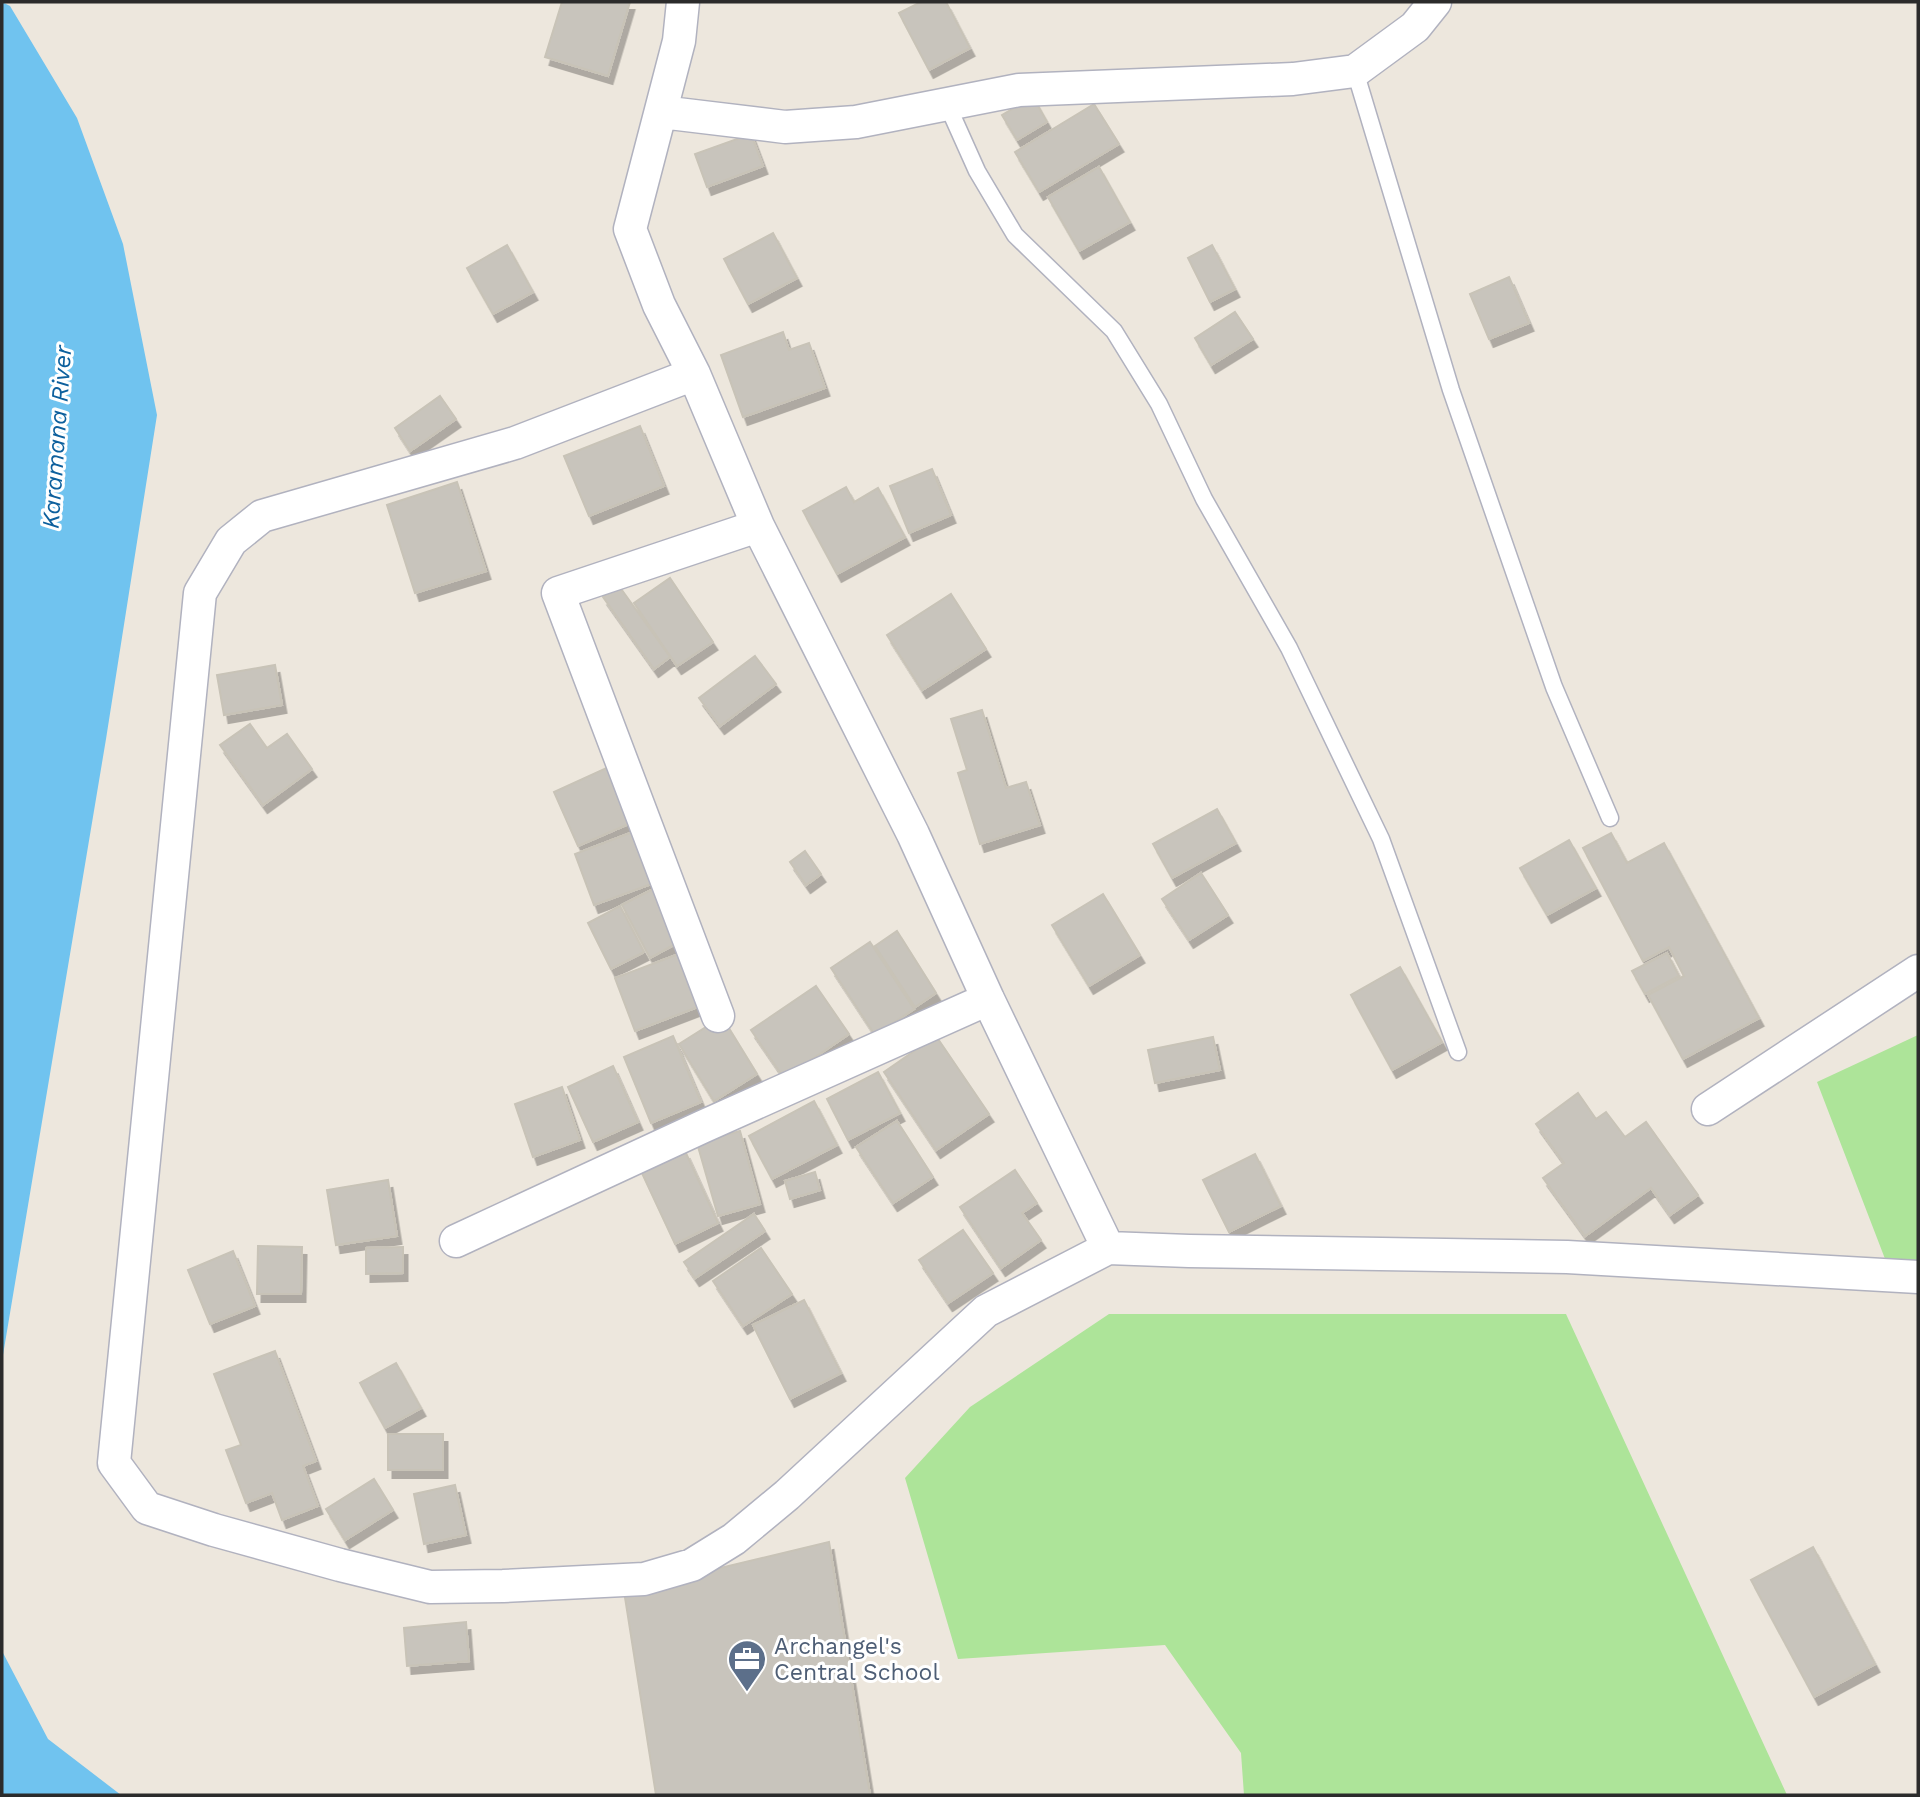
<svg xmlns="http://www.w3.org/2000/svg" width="1920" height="1797" font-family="'Work Sans',sans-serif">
	<defs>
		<filter id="shadow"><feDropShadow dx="4.5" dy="8" stdDeviation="0" flood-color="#0004"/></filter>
	</defs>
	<rect width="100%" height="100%" fill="#ede7dd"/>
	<path fill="#ade499" d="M 1918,1035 L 1918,1260 L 1887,1264 L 1817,1082 Z
		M 1109,1314 L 1566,1314 L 1787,1795 L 1244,1795 L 1241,1753 L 1165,1645 L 958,1659 L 905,1478 L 970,1407 Z"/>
	<path fill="#70c3ef" d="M 2,2 L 10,6 L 77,118 L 123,244 L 157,415 L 106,739 L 3,1355 L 2,1382 Z
		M 2,1651 L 48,1739 L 121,1795 L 2,1795 Z"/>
	<path fill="#c8c4bc" stroke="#c8c3b7" stroke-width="2" filter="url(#shadow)" d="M 562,2 L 630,2 L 608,76 L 545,57 Z
		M 921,2 L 946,2 L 970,48 L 929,70 L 899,13 Z
		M 1033,97 L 1047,122 L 1017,140 L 1002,115 Z
		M 1094,104 L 1119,144 L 1039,192 L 1015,152 Z
		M 751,134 L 763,166 L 707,187 L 695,154 Z
		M 1099,167 L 1130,222 L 1079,251 L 1048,197 Z
		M 773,233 L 797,278 L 748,304 L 724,259 Z
		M 507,245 L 533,292 L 493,314 L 467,268 Z
		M 1212,245 L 1235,289 L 1210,302 L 1188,258 Z
		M 1509,277 L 1529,323 L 1489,339 L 1470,294 Z
		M 1235,312 L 1253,339 L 1211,365 L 1195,338 Z
		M 783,332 L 789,350 L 809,343 L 825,388 L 743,417 L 721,355 Z
		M 440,396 L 456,419 L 410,451 L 395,428 Z
		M 640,426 L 664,486 L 589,516 L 564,456 Z
		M 932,469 L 951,515 L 909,533 L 890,486 Z
		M 457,482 L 486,571 L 415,593 L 387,505 Z
		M 846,487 L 854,502 L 878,488 L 905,537 L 837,574 L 803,511 Z
		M 670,578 L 713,642 L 677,666 L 634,603 Z
		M 619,586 L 670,657 L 654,669 L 603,597 Z
		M 951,594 L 986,649 L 922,690 L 887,635 Z
		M 755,656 L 776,684 L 720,726 L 699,698 Z
		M 275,665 L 282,705 L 224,715 L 217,675 Z
		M 982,710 L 1006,788 L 1026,782 L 1040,825 L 980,844 L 958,773 L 967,770 L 951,719 Z
		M 250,724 L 267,748 L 287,734 L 312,769 L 263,805 L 220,745 Z
		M 613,765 L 638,820 L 578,846 L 554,792 Z
		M 1217,809 L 1236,843 L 1172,878 L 1153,844 Z
		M 638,830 L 657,882 L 594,905 L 575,854 Z
		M 1611,833 L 1627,863 L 1664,843 L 1759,1018 L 1683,1059 L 1648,995 L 1684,976 L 1669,947 L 1643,961 L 1583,848 Z
		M 1569,840 L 1596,888 L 1547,915 L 1520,868 Z
		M 805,851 L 821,874 L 806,885 L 790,862 Z
		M 1201,873 L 1228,915 L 1189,940 L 1162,899 Z
		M 653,889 L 681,941 L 650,958 L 622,905 Z
		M 1103,894 L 1140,955 L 1089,986 L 1052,925 Z
		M 620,906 L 644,952 L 611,969 L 588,923 Z
		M 897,931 L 936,993 L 915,1007 L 875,946 Z
		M 870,942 L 914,1009 L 875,1035 L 831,968 Z
		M 684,952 L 703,1005 L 635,1031 L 615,978 Z
		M 1667,953 L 1679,976 L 1645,994 L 1632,971 Z
		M 1400,967 L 1442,1042 L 1392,1070 L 1351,995 Z
		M 816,986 L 849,1034 L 784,1078 L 751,1030 Z
		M 722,1017 L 757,1074 L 714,1101 L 679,1044 Z
		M 673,1036 L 701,1102 L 651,1123 L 624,1057 Z
		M 936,1036 L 989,1114 L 936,1150 L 884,1072 Z
		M 1213,1037 L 1220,1070 L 1155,1083 L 1148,1050 Z
		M 613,1066 L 638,1122 L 593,1142 L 568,1087 Z
		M 878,1072 L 900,1113 L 848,1140 L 827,1099 Z
		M 562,1087 L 580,1140 L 533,1157 L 515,1104 Z
		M 1578,1093 L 1596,1119 L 1606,1112 L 1625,1137 L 1646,1122 L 1698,1195 L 1670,1215 L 1651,1188 L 1585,1236 L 1543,1178 L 1564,1163 L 1536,1124 Z
		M 814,1101 L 837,1145 L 772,1179 L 749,1136 Z
		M 897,1121 L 933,1177 L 893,1203 L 856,1147 Z
		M 740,1131 L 760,1204 L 718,1216 L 697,1143 Z
		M 685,1151 L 718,1223 L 675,1244 L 641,1171 Z
		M 1255,1154 L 1281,1206 L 1229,1232 L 1203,1180 Z
		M 1015,1170 L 1037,1203 L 1022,1213 L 1041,1240 L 1001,1268 L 960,1207 Z
		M 815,1172 L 820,1190 L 790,1199 L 785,1181 Z
		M 388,1180 L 397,1236 L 336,1245 L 327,1190 Z
		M 754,1214 L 765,1231 L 695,1278 L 684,1262 Z
		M 963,1230 L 993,1273 L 948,1303 L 919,1260 Z
		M 258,1246 L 302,1247 L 301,1294 L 257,1294 Z
		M 403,1247 L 403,1273 L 366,1274 L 366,1248 Z
		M 761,1248 L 792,1294 L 743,1326 L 713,1281 Z
		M 233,1251 L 255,1306 L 210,1324 L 188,1270 Z
		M 804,1300 L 841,1373 L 790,1399 L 753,1325 Z
		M 275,1351 L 316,1461 L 303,1466 L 318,1506 L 282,1520 L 272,1493 L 246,1503 L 226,1450 L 241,1445 L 214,1374 Z
		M 396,1363 L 421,1408 L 385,1428 L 360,1383 Z
		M 388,1434 L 443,1434 L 443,1470 L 388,1470 Z
		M 374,1479 L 393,1510 L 345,1540 L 326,1509 Z
		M 455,1485 L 466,1535 L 424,1544 L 414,1494 Z
		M 829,1542 L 870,1795 L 656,1795 L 624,1591 Z
		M 1813,1547 L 1875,1664 L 1814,1697 L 1751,1580 Z
		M 466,1622 L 469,1661 L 407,1666 L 404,1628 Z"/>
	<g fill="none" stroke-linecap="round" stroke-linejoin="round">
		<defs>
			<path id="lane" d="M 1355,71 L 1451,390 L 1554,687 L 1610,818
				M 947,104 L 977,171 L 1015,235 L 1114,331 L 1159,404 L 1204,499 L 1289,648 L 1381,839 L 1458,1052"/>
			<path id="street" d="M 683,2 L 679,41 L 630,229 L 659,305 L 694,374 L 758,526 L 913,834 L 988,999 L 1108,1248 L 1189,1251 L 1567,1257 L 1918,1277
				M 661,112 L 785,127 L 856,122 L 1019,90 L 1293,79 L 1355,71 L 1415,27 L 1435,2
				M 694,374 L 515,443 L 262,516 L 231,541 L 200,593 L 114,1463 L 147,1508 L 214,1530 L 340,1565 L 430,1587 L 503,1586 L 644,1579 L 692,1565 L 734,1539 L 787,1495 L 986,1311 L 1108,1248
				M 718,1016 L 558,593 L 758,526
				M 1708,1109 L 1918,971
				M 456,1241 L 702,1127 L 988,999"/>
		</defs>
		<use href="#lane" stroke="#b1b2bf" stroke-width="19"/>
		<use href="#street" stroke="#b1b2bf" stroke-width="35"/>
		<use href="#lane" stroke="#fff" stroke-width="16"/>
		<use href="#street" stroke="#fff" stroke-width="32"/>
	</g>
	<defs>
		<symbol id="office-pin" viewBox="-11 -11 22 30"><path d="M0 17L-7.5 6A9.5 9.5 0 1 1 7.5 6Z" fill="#5c6f8a" stroke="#fff"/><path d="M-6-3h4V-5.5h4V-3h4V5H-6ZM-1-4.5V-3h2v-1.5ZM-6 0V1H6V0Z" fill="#fff"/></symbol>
	</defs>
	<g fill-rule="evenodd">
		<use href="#office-pin" x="725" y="1637" width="44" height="60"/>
	</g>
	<g text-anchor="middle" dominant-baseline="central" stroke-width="6" stroke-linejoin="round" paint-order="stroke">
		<g font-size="23" fill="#4e5e75" stroke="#fff" text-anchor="start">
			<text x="774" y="1646">Archangel's<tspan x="774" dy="26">Central School</tspan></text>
		</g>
		<g font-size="24" font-style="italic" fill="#0d609d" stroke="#fff">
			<text transform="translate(57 437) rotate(-86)">Karamana River</text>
		</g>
	</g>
	<rect width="1920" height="1797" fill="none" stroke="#2b2b2b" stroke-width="7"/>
</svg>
